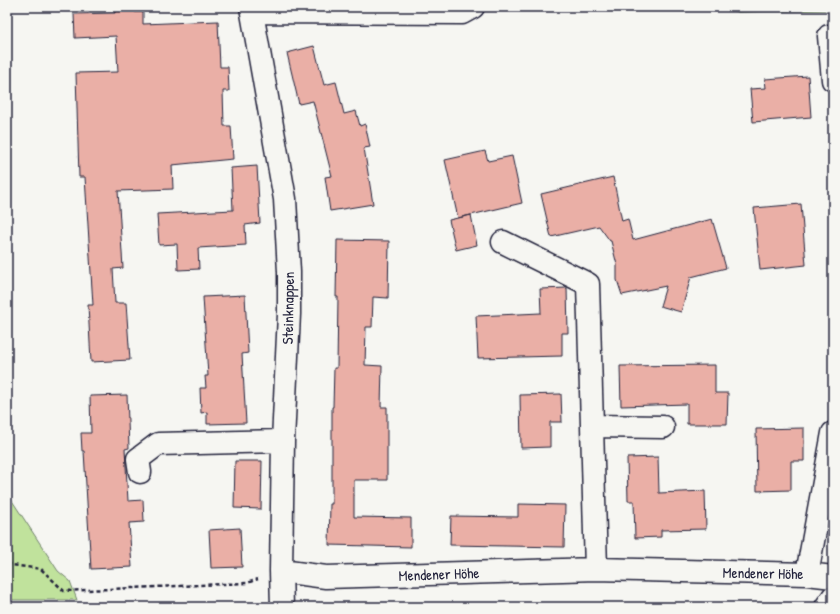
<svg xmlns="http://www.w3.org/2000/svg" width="840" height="614" font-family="'Patrick Hand',sans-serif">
	<rect width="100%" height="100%" fill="#f6f6f2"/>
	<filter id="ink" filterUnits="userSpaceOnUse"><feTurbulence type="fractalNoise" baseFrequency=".025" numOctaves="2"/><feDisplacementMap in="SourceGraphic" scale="8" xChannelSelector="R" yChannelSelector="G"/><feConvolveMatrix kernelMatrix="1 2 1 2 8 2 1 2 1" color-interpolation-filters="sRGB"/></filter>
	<g filter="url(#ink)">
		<path fill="#c0e29c" stroke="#71826c" d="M 727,7 L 825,7 L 825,10 L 738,12 Z
			M 7,493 L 58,571 L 70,581 L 77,600 L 7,600 Z"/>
		<path fill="#eaafa6" stroke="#22223b" d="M 114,7 L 135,7 L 135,12 L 143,12 L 143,24 L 218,21 L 220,67 L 228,67 L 229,91 L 223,91 L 224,126 L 231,126 L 233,159 L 172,165 L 173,189 L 118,191 L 123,268 L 113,269 L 115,303 L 126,303 L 130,360 L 91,362 L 88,305 L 93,305 L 85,177 L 79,177 L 76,73 L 118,72 L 116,36 L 75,38 L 74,14 L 115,13 Z
			M 314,46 L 324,85 L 336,82 L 344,114 L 356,111 L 360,126 L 365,124 L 370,147 L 364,148 L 373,204 L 330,211 L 325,177 L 332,176 L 313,101 L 299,104 L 287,53 Z
			M 808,76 L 811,117 L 753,122 L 750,89 L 766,88 L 765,79 Z
			M 485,151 L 488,161 L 512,156 L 522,203 L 458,218 L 445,160 Z
			M 257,166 L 260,223 L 245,225 L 246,245 L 198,248 L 199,269 L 178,270 L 177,244 L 159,245 L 157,214 L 233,210 L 231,168 Z
			M 613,177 L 622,221 L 628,219 L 633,240 L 712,219 L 726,268 L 691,277 L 681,312 L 660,306 L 666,286 L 622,295 L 617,280 L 617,265 L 611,241 L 610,241 L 599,226 L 551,237 L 541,194 Z
			M 801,204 L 806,265 L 760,270 L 754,208 Z
			M 471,215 L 477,245 L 456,250 L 449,220 Z
			M 337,240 L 389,241 L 388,298 L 373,297 L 372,327 L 366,327 L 365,365 L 382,366 L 381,407 L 387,407 L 387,480 L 354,480 L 354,517 L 411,518 L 411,547 L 329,545 L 330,504 L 332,504 L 332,407 L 333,407 L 334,368 L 337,368 L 338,297 L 336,297 Z
			M 567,288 L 568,333 L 562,333 L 562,356 L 478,358 L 476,316 L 541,313 L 540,289 Z
			M 245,295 L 248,353 L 242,354 L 246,423 L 207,424 L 207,412 L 201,413 L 200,388 L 206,388 L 205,376 L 208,376 L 203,297 Z
			M 715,365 L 715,393 L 728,393 L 727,424 L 687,424 L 687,404 L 621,406 L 620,366 Z
			M 561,394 L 562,422 L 550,422 L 550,447 L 521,448 L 520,395 Z
			M 127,395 L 129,448 L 125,449 L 128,501 L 143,500 L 144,522 L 129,523 L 132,567 L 91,569 L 84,451 L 82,451 L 81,433 L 91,433 L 90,396 Z
			M 804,428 L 804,461 L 791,461 L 791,490 L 757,491 L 756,429 Z
			M 658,457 L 659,493 L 705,491 L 706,529 L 661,530 L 661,537 L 635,538 L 634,501 L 628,501 L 627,458 Z
			M 235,461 L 262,461 L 261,509 L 234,508 Z
			M 518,504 L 565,505 L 564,547 L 450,545 L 451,516 L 518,517 Z
			M 240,528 L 242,567 L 211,568 L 209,530 Z"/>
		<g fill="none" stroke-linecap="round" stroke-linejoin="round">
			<defs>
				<path id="minor" d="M 251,7 L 285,199 L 289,272 L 289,314 L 283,441 L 281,571 L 282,607
					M 253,12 L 462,13 L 473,7
					M 829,36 L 833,80
					M 503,242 L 588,284 L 592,426 L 596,569
					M 592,426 L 663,427
					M 140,472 L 138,459 L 158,444 L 283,441
					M 281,571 L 326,577 L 596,569 L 807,574 L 833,577
					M 807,574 L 833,433
					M 826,607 L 833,597"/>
			</defs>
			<use href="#minor" stroke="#22223b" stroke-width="25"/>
			<path stroke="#22223b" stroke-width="2.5" stroke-dasharray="4 3" stroke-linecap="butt" d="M 828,7 L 828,13
				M 7,563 L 12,565 L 41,569 L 64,591 L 247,583 L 258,579"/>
			<use href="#minor" stroke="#f6f6f2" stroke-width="22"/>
		</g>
	</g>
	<g text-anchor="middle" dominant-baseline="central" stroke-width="4" stroke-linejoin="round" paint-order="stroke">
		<g font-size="15" fill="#22223b" stroke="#f6f6f2">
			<text transform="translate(288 308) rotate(-89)">Steinknappen</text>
			<text transform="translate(763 573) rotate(1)">Mendener Höhe</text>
			<text transform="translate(439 574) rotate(-2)">Mendener Höhe</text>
		</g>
	</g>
	<rect width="840" height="614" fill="none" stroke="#f6f6f2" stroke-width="24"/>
	<rect x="12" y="12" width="816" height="590" fill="none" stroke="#22223b" stroke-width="1.5" filter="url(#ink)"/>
</svg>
